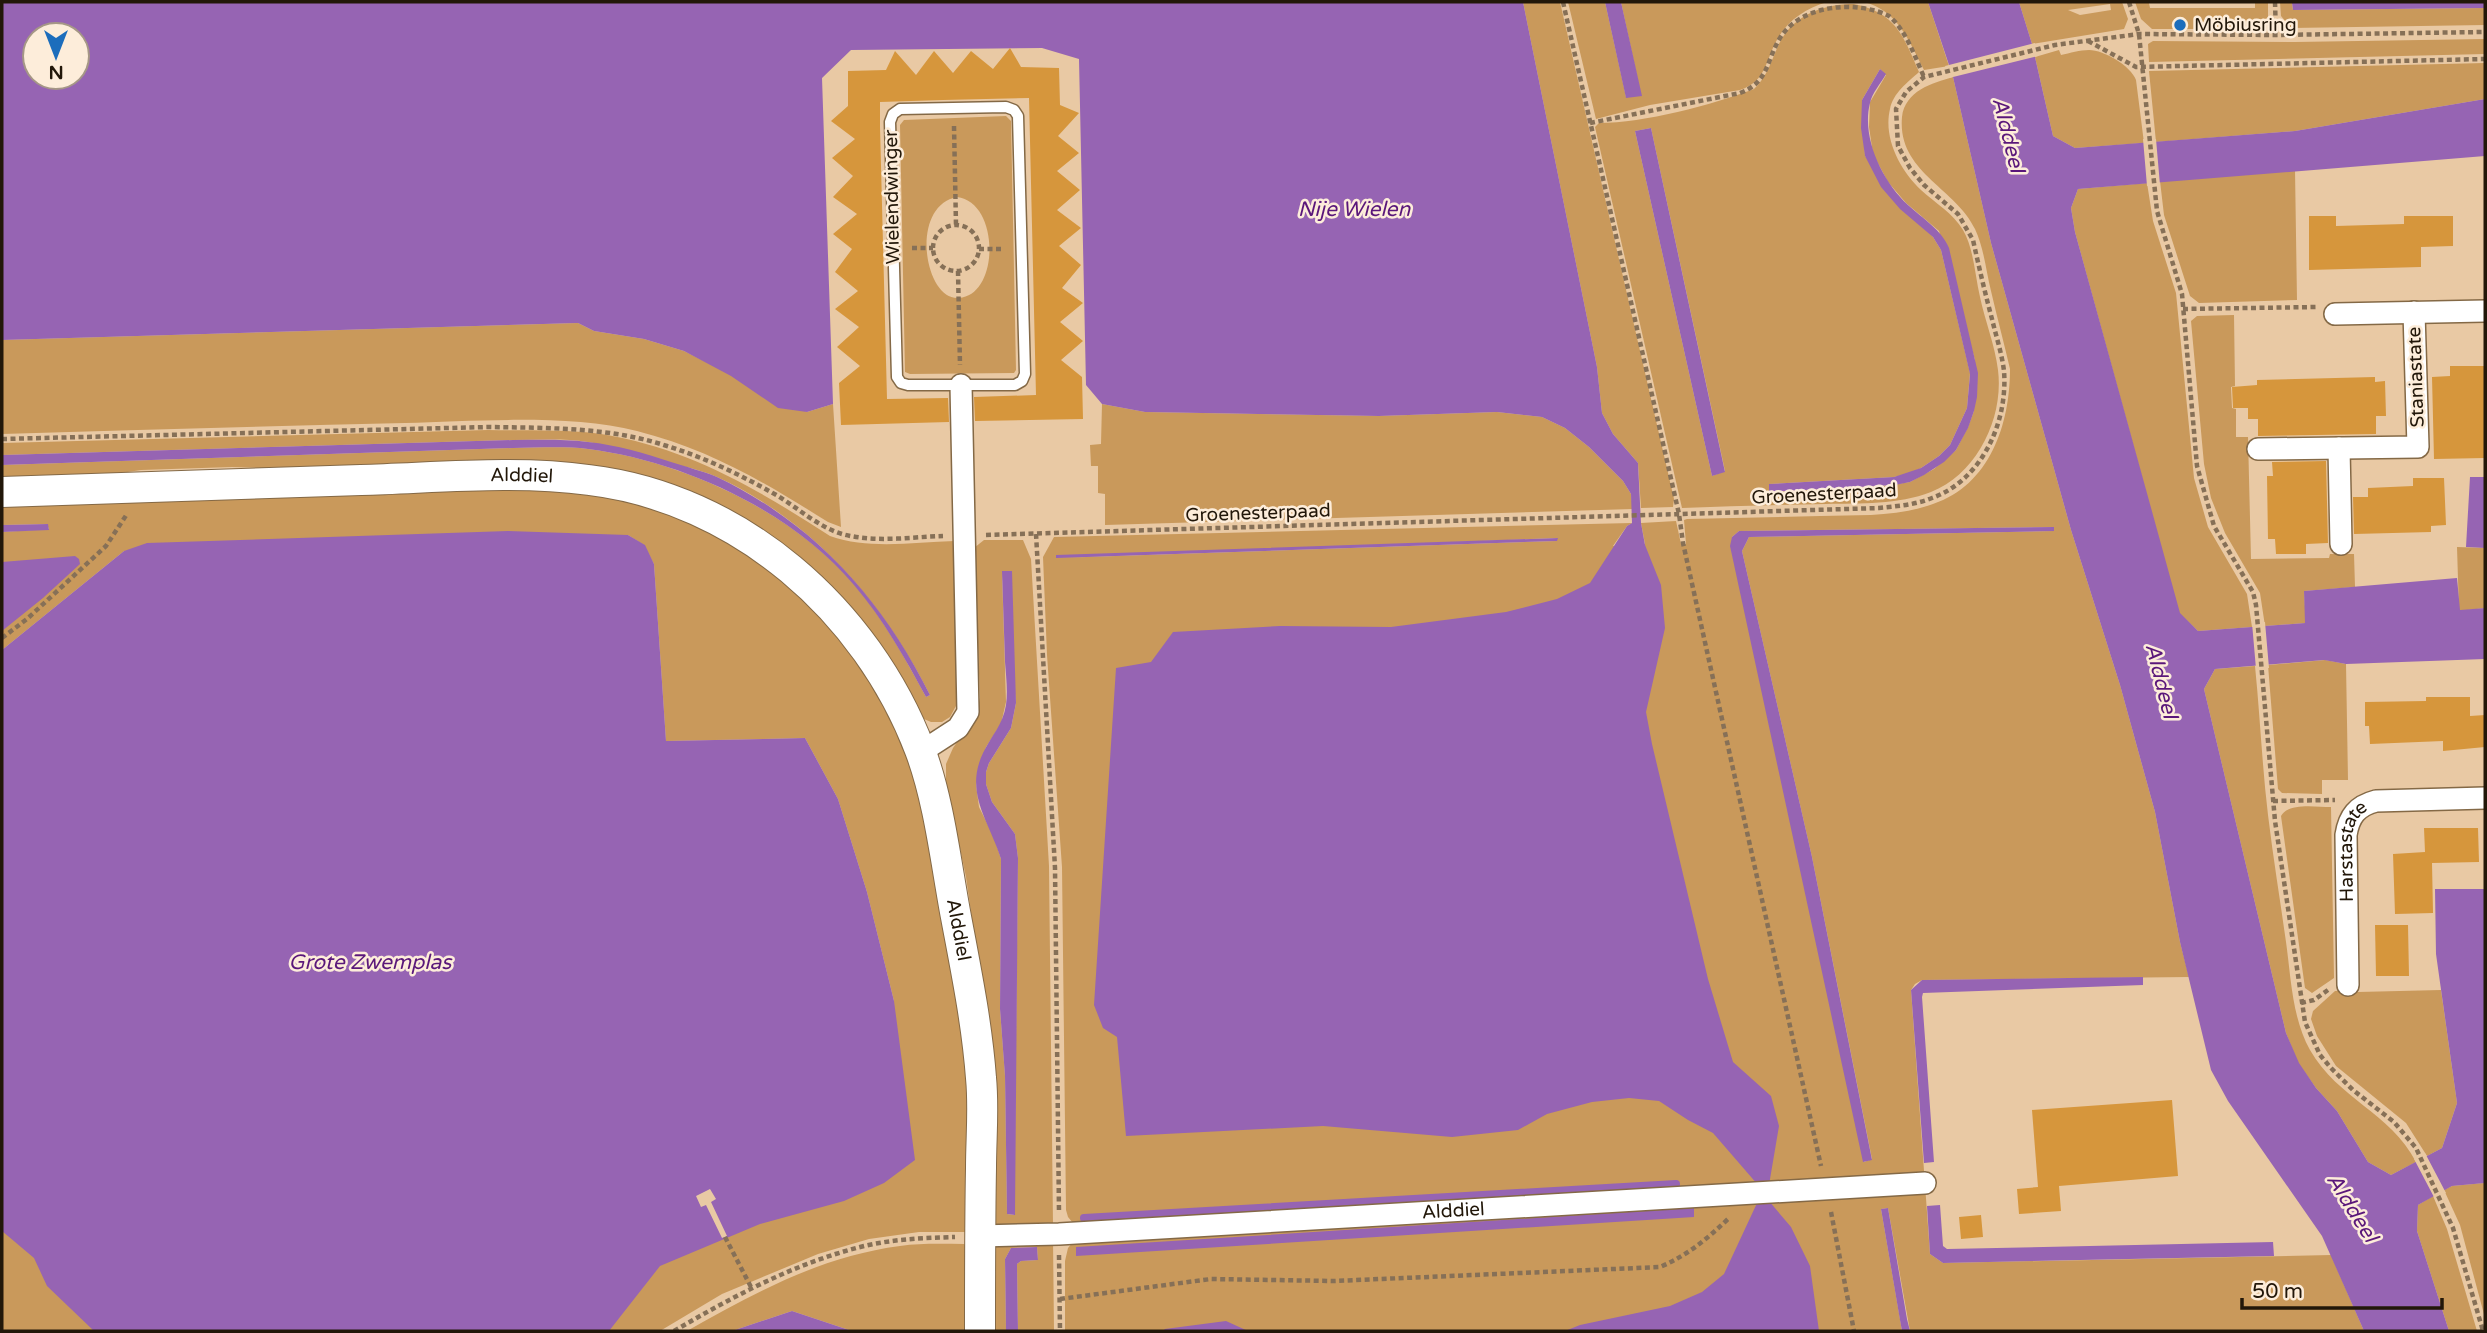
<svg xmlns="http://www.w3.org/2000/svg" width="2487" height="1333" font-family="'Varela Round',sans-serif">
	<rect width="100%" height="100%" fill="#e9c9a4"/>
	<path fill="#c9995b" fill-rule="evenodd" d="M 1523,2 L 1560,2 L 1674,499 L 1673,507 L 1641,508 L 1638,463 L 1613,434 L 1602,413 L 1597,367 Z
		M 1568,2 L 1605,2 L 1626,97 L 1641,95 L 1621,2 L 1827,2 C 1807,8 1789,19 1778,38 C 1765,60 1767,81 1740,90 L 1650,105 L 1596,119 Z
		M 1863,2 L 1928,2 L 1949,66 L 1924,70 C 1909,41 1897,9 1863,2 Z
		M 2019,2 L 2122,2 L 2128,19 L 2124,29 L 2032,44 ZM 2110,4 L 2111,10 L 2080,15 L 2068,10 Z
		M 2135,2 L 2231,2 L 2149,3 L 2150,8 L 2255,8 L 2255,2 L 2268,2 L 2268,17 L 2259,29 L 2152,29 L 2141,19 Z
		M 2280,2 L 2475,2 L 2292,4 L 2293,10 L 2485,8 L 2485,25 L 2291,28 L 2281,16 Z
		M 1854,4 C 1896,13 1903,35 1919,72 C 1908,82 1893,93 1890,109 C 1883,138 1900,170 1921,190 C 1935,203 1953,213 1963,230 C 1974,249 1975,276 1980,297 C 1985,321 1995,345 1998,370 C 2004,418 1977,474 1931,492 C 1898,505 1860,503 1826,504 C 1778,505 1730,506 1682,508 L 1595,127 L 1599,123 C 1644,123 1712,105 1754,89 C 1768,76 1772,58 1780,42 C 1795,14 1824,4 1854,4 ZM 1880,69 L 1886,75 L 1870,102 L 1869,127 L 1873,154 L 1888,182 L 1906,203 L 1939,231 L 1975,360 L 1974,411 L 1968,427 L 1956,450 L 1934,469 L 1910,482 L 1878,487 L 1770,492 L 1769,484 L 1894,477 L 1909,474 L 1921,468 L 1939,456 L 1950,445 L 1967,408 L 1970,373 L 1941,250 L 1933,237 L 1865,156 L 1862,100 ZM 1651,128 L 1725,471 L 1712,476 L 1635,131 Z
		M 2485,39 L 2485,54 L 2149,62 L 2148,44 L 2153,41 L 2295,42 Z
		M 2059,50 L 2061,55 C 2070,53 2080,50 2089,50 C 2104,50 2131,66 2136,80 L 2144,143 L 2075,148 L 2053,136 L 2035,57 Z
		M 2485,63 L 2485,99 L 2295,131 L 2156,142 L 2149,71 Z
		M 1953,77 L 1991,243 L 2071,530 L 2120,685 L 2155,812 L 2180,942 L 2189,977 L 1922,980 L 1915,984 L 1911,990 L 1930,1254 L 1943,1263 L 2331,1255 L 2364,1331 L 1910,1331 L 1888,1208 L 1881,1209 L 1902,1331 L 1065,1331 L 1065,1261 L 1068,1248 L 1074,1241 L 1073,1223 L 1068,1217 L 1066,1210 L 1062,867 L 1047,655 L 1043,557 L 1054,537 L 1632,523 L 1627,526 L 1613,546 L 1645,544 L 1641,523 L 1676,521 L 1681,544 L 1686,544 L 1684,520 L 1687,519 C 1732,518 1777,517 1821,516 C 1858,515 1898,517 1933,504 C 1990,485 2010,424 2010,369 C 2004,343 1997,317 1991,291 C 1986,271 1984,248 1975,229 C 1956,188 1897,172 1902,117 C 1905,91 1932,83 1953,77 ZM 2054,527 L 2053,531 L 1749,537 L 1742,551 L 1812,857 L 1872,1159 L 1864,1162 L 1732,537 L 1739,531 ZM 1557,538 L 1557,541 L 1057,558 Z
		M 1006,116 L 1011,121 L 1016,370 L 1014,373 L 910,374 L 905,372 L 900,125 L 904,120 ZM 957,197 C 1000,202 1000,295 959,298 C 924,301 909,206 957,197 Z
		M 2295,170 L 2297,300 L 2199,303 L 2190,296 L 2164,215 L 2160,181 Z
		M 2147,183 L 2153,221 L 2176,293 L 2194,478 L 2208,527 L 2247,594 L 2252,627 L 2198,631 L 2179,613 L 2075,232 L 2071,208 L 2078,189 Z
		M 2234,315 L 2235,386 L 2231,387 L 2232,408 L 2236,409 L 2236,437 L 2248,437 L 2251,559 L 2329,558 L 2330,554 L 2354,554 L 2355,587 L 2304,591 L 2306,623 L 2265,626 L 2260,593 L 2225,533 L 2211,498 L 2204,464 L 2191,321 L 2197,316 Z
		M 578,323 L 594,331 L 644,339 L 684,351 L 807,412 L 833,404 L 841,527 L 828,522 C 764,482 711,450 637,431 C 570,414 475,421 405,423 C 270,426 136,430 2,434 L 2,340 Z
		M 1102,404 L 1145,412 L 1379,416 L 1497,412 L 1542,417 L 1565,428 L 1589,447 L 1623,481 L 1631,494 L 1633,509 L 1105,525 L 1105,494 L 1098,493 L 1098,466 L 1091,466 L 1090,445 L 1101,444 Z
		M 488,430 C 525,431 564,429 601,434 C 689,448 757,489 830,536 C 870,550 914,542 955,541 L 958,693 L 957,704 L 950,717 L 942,722 L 931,722 L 924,719 L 918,714 L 882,657 L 654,482 L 232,467 L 141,470 L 88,478 L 2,482 L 2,465 L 513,448 C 537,448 563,446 588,449 C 683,461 791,511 854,584 C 883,618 905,658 926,697 L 930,695 C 883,602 813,521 717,477 C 695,467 668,464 645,457 C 626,452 607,445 588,442 C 564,438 538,440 513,440 L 2,455 L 2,443 Z
		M 583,487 L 647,500 L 725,534 L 780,573 L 837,628 L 895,720 L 916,785 L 958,989 L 968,1081 L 969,1232 L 919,1232 L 869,1239 L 818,1254 L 722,1294 L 660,1331 L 573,1331 L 637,1283 L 894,1001 L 867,892 L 838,799 L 805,738 L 666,741 L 654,564 L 644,545 L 628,535 L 124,551 L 2,650 L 2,532 L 49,529 L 47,524 L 2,525 L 2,504 Z
		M 984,540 L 1023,540 L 1031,559 L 1049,866 L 1053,1225 L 997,1228 L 994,1224 L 995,1081 L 966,877 L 946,782 L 946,764 L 953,748 L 976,715 L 980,698 L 974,548 ZM 1002,572 L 1016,703 L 1011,728 L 989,763 L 986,772 L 986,784 L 992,802 L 1015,834 L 1018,858 L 1014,1215 L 1007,1214 L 1005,1076 L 1000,1009 L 1001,859 L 994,837 L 979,807 L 976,785 L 986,747 L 1001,724 L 1006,702 Z
		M 2457,547 L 2485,548 L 2485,608 L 2459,611 Z
		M 2325,660 L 2346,664 L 2348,780 L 2322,780 L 2322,794 L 2282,793 L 2278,789 L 2268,665 Z
		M 2255,666 C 2260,715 2262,765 2268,815 C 2273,857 2280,899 2286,942 C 2291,977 2292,1018 2310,1050 C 2338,1099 2390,1112 2416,1162 L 2391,1175 L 2368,1162 L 2337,1111 L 2316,1088 L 2298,1063 L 2286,1033 L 2204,689 L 2215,669 Z
		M 2331,807 L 2334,978 L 2312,993 L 2305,988 L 2281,816 C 2289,802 2316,807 2331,807 Z
		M 2357,990 L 2358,992 L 2441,990 L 2457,1103 L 2442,1148 L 2427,1156 L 2406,1123 L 2336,1066 L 2317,1036 L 2311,1019 L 2313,1011 L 2335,991 Z
		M 2484,1183 L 2485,1186 L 2485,1318 L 2460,1225 L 2444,1190 L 2452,1186 Z
		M 2433,1196 L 2447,1229 L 2477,1331 L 2449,1331 L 2417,1231 L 2418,1205 Z
		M 2,1214 L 217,1331 L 2,1331 Z
		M 1053,1239 L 1054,1331 L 1018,1331 L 1017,1264 L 1021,1261 L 1038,1260 L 1037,1247 L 1011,1248 L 1005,1259 L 1006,1331 L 991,1331 L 993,1249 L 1002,1241 Z
		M 964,1244 L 969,1248 L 970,1331 L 852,1331 L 792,1311 L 732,1331 L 687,1331 C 754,1293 822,1256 900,1246 C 921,1243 943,1244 964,1244 Z"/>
	<path fill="#9664b3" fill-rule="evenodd" d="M 2,2 L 1523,2 L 1597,367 L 1602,413 L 1613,434 L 1638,463 L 1641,523 L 1645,545 L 1661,585 L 1665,628 L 1646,712 L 1652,744 L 1708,979 L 1733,1062 L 1771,1096 L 1779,1126 L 1769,1185 L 1769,1201 L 1791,1227 L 1810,1266 L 1819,1331 L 1565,1331 L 1580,1325 L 1670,1306 L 1702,1292 L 1724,1274 L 1758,1201 L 1758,1185 L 1713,1133 L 1688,1120 L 1659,1101 L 1629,1098 L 1592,1102 L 1547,1114 L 1518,1130 L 1452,1137 L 1323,1126 L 1126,1136 L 1117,1037 L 1103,1028 L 1094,1005 L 1116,668 L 1151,662 L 1173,632 L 1280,626 L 1391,627 L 1506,612 L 1557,599 L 1590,583 L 1627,526 L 1632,523 L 1631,494 L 1623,481 L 1589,447 L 1565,428 L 1542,417 L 1497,412 L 1379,416 L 1145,412 L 1102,404 L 1086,385 L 1079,59 L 1042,48 L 851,50 L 822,78 L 833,404 L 807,412 L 778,408 L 731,376 L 684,351 L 644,339 L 594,331 L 578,323 L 2,340 ZM 35,35 L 77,35 L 77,77 L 35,77 Z
		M 1605,2 L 1621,2 L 1642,96 L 1626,98 Z
		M 1928,2 L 2019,2 L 2032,44 L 2053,136 L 2075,148 L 2295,131 L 2485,99 L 2485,156 L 2078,189 L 2071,208 L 2075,232 L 2180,613 L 2198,631 L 2305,623 L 2304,591 L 2457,578 L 2460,610 L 2485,608 L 2485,659 L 2346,664 L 2324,660 L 2215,669 L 2204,689 L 2286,1033 L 2299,1063 L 2316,1088 L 2337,1111 L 2368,1162 L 2391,1175 L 2442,1148 L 2457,1103 L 2436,954 L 2435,889 L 2485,889 L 2485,1183 L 2452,1186 L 2418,1205 L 2417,1231 L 2449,1331 L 2364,1331 L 2322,1236 L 2228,1101 L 2211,1070 L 2180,942 L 2155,812 L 2120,685 L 2071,530 L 1991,243 L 1953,77 Z
		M 2485,2 L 2485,8 L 2293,10 L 2292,3 Z
		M 1880,69 L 1886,74 C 1881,83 1872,93 1870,103 C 1861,138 1883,182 1908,205 C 1923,219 1941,229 1949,248 L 1978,373 L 1977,397 L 1974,411 L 1968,428 L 1956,450 L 1944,462 L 1924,475 L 1910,482 L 1895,485 L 1769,492 L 1769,484 L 1894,477 L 1921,468 L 1939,456 L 1950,445 L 1967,408 L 1970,374 L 1941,250 L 1933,237 L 1900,209 L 1881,187 L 1865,156 L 1861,128 L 1862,100 Z
		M 1651,128 L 1725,472 L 1712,476 L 1635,131 Z
		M 513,440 C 538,440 564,439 588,442 C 617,445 644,453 671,462 C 686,467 703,471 717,477 C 815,524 882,599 930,695 L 926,697 C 905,658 883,619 854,585 C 792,511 683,461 588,449 C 563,446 537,448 513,448 L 2,465 L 2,455 Z
		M 2470,477 L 2485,477 L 2485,548 L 2466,547 Z
		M 48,524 L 49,530 L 2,532 L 2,525 Z
		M 2054,527 L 2054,531 L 1749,537 L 1742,551 L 1812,857 L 1872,1160 L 1863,1162 L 1730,546 L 1732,537 L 1739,531 Z
		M 508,531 L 628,535 L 645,545 L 654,564 L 666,741 L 805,738 L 838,799 L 867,892 L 894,1001 L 915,1160 L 884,1183 L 844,1201 L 760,1224 L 660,1266 L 609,1331 L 94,1331 L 47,1286 L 34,1258 L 2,1231 L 2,650 L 124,551 L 147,543 Z
		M 1558,538 L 1557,541 L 1056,558 L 1056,555 Z
		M 75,556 L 79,559 L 80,564 L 43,598 L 2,631 L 2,562 Z
		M 1002,571 L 1012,571 L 1016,703 L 1011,728 L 989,763 L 986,772 L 986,784 L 992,802 L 1015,834 L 1018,858 L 1015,1215 L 1007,1214 L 1005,1076 L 1000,1009 L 1001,859 C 989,821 964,793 983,753 C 991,736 1003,725 1006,705 C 1008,691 1006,676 1005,662 C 1004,632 1003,602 1002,571 Z
		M 2143,977 L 2143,985 L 1923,993 L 1922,997 L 1934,1162 L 1924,1163 L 1911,990 L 1922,980 Z
		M 1940,1205 L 1943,1246 L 1947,1249 L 2273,1242 L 2274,1256 L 1943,1263 L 1930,1254 L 1927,1206 Z
		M 1694,1208 L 1694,1217 L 1076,1256 L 1076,1247 Z
		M 1888,1208 L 1907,1319 L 1910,1331 L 1902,1331 L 1900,1320 L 1881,1209 Z
		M 1037,1247 L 1038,1260 L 1021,1261 L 1017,1264 L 1018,1331 L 1006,1331 L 1005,1259 L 1011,1248 Z
		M 792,1311 L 852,1331 L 732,1331 Z
		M 1226,1321 L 1248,1331 L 1163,1331 L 1165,1329 Z"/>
	<path fill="#e9c9a4" d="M 2035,43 L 2038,56 L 1949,78 L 1945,66 Z
		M 2143,139 L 2156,139 L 2160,185 L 2147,186 Z
		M 2265,622 L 2269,668 L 2256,669 L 2252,623 Z
		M 2425,1153 L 2446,1193 L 2435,1199 L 2414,1159 Z
		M 710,1189 L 716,1199 L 711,1202 L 727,1236 L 722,1238 L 706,1205 L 701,1207 L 696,1196 Z"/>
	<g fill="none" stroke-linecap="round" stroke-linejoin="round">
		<path stroke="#9664b3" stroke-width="8" d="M 1084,1218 L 1676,1184"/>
	</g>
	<path fill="#d6963c" d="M 1010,48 L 1021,67 L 1059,68 L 1060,105 L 1079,113 L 1058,136 L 1079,153 L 1057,171 L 1080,190 L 1057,210 L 1081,228 L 1059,246 L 1081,265 L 1062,288 L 1083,303 L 1060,322 L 1083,341 L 1061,360 L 1082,377 L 1083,419 L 975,421 L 974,397 L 1036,395 L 1029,98 L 943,100 L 880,102 L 880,127 L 887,399 L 948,398 L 949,422 L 841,425 L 839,383 L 860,366 L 837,347 L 859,327 L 835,309 L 858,291 L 835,272 L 852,249 L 833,234 L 857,214 L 833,197 L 853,176 L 832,158 L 855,139 L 831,121 L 848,106 L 848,71 L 886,70 L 895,51 L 916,75 L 934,51 L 953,73 L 971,51 L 993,69 Z
		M 2309,216 L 2336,216 L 2336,226 L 2404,224 L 2404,216 L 2453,216 L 2453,246 L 2421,247 L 2421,267 L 2309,270 Z
		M 2450,366 L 2484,366 L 2485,458 L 2434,459 L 2432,377 L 2450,376 Z
		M 2375,377 L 2375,382 L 2385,381 L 2386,416 L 2376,416 L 2376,434 L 2258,436 L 2258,419 L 2248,419 L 2248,408 L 2233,408 L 2232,387 L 2257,385 L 2257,380 Z
		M 2326,461 L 2328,543 L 2306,544 L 2306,554 L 2276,554 L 2275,539 L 2268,539 L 2267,476 L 2273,476 L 2272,462 Z
		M 2413,478 L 2444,478 L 2446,525 L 2431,526 L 2431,532 L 2354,534 L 2353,497 L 2368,497 L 2368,488 L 2413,486 Z
		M 2426,697 L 2470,697 L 2470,716 L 2485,715 L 2485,747 L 2443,751 L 2443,741 L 2370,744 L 2369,726 L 2365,726 L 2365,702 L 2426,701 Z
		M 2424,828 L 2478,828 L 2479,862 L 2432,863 L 2433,913 L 2395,914 L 2393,854 L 2425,852 Z
		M 2375,925 L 2408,925 L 2409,976 L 2376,976 Z
		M 2172,1100 L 2178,1176 L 2059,1186 L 2061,1211 L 2019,1214 L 2017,1189 L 2038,1187 L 2032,1110 Z
		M 1981,1215 L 1983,1237 L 1961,1239 L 1959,1217 Z"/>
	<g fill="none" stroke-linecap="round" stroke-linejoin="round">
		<defs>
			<path id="lane" d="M 1006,107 L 1014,110 L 1018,116 L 1025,374 L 1022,381 L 1015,385 L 908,385 L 901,383 L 897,377 L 890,122 L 893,114 L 900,109 Z"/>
			<g id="street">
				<path d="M 2335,314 L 2485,311"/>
				<path d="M 2339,448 L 2341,544"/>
				<path d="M 2258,449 L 2418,447 L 2414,312"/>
				<path d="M 921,752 L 958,728 L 968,712 L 961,385"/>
				<path id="s1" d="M 2348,985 L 2346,835 C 2349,816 2357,806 2376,801 L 2485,798"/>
				<path id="s2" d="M 980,1236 L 1059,1234 L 1925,1183"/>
			</g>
			<g id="secondary">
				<path id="s3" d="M 2,492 C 121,488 241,484 361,480 C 436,478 514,470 589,480 C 739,498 867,610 920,750 C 939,800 946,864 956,917 C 966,970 977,1024 981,1078 C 984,1108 981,1138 981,1168 C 980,1222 980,1277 980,1331"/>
			</g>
		</defs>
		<use href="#lane" stroke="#846946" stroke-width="13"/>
		<use href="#street" stroke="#846946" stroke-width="24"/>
		<use href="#secondary" stroke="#846946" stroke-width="32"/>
		<path stroke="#867057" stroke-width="4.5" stroke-dasharray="5 3.5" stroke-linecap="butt" d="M 1563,2 L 1679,514 L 1683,543 L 1821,1166
			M 2129,2 L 2139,34 L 2157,211 L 2182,294 L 2197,466 L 2214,526 L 2253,592 L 2256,605 L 2275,821 L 2305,1022 L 2320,1055 L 2331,1068 L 2353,1090 L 2394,1122 L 2416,1148 L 2453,1228 L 2483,1331
			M 2275,2 L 2276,35
			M 2088,41 L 2136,67 L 2485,59
			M 1590,123 L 1740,93 C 1769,82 1766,61 1780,38 C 1801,4 1857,0 1889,16 C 1906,30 1915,57 1924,77
			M 954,126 L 956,225
			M933 248a23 23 0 1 1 46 0a23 23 0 1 1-46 0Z
			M 912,248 L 933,248
			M 979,249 L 1003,249
			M 958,271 L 960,365
			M 2183,309 L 2316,307
			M 2,439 L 488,427 C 548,428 610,427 667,446 C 706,458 743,476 778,496 C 799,509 819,527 842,534 C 875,543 910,537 943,536
			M 1036,534 L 1055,868 L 1059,1212
			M 986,535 L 1879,508 C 1897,506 1915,505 1932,498 C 1982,480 2008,422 2004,371 C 2002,354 1996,336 1992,319 C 1985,293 1979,267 1973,240 L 1958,214 L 1924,185 L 1910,168 L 1898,146 L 1896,109 L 1906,92 L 1924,77 L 2055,45 L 2139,34 L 2276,35 L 2485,32
			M 2,638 L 27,619 L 106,546 L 127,514
			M 2273,801 L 2335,800
			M 2301,1003 L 2314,1000 L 2328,990
			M 1831,1212 L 1854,1331
			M 725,1237 L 751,1287
			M 1059,1255 L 1060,1331
			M 1060,1299 L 1211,1279 L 1334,1281 L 1660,1267 C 1688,1255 1707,1239 1729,1218
			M 674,1331 C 734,1296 795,1263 864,1246 C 894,1239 924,1238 955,1237"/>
		<use href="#lane" stroke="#fff" stroke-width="10"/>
		<use href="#street" stroke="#fff" stroke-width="21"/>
		<use href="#secondary" stroke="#fff" stroke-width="30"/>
	</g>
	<circle fill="#1c6dbc" stroke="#fdedda" stroke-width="2.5" cx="2180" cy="25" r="7"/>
	<g text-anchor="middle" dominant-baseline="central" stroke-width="5" stroke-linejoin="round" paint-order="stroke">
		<g font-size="19" fill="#221709" stroke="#fdedda" text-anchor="start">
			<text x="2194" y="25">Möbiusring</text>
		</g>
		<g font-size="19" fill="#221709" stroke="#fdedda">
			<text transform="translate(892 197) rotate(-91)">Wielendwinger</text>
			<text transform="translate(2416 377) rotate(-92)">Staniastate</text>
			<text stroke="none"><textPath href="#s3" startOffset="520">Alddiel</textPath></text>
			<text transform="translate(1824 494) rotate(-3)">Groenesterpaad</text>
			<text transform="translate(1258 513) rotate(-2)">Groenesterpaad</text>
			<text stroke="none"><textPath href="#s1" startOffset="135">Harstastate</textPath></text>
			<text stroke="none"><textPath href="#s3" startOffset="1220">Alddiel</textPath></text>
			<text stroke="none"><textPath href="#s2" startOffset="474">Alddiel</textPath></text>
		</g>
		<g font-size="21" font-style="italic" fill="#5a177a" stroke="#fdedda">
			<text transform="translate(2008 135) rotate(76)">Alddeel</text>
			<text x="1354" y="209">Nije Wielen</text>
			<text transform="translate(2161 681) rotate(76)">Alddeel</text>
			<text x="370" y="962">Grote Zwemplas</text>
			<text transform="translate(2352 1208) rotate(58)">Alddeel</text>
		</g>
	</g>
	<rect width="2487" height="1333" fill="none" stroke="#221709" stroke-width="7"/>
	<g transform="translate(56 56) rotate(180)"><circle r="33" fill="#fdedda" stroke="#a59786" stroke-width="2"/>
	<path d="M0-5L12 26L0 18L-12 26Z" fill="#1c6dbc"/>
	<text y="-10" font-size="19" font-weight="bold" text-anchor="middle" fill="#221709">N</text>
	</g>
	<path d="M2242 1298v10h200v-10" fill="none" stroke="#221709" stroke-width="3.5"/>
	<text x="2252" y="1298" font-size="21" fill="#221709" stroke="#fdedda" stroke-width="5" paint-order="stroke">50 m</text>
</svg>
